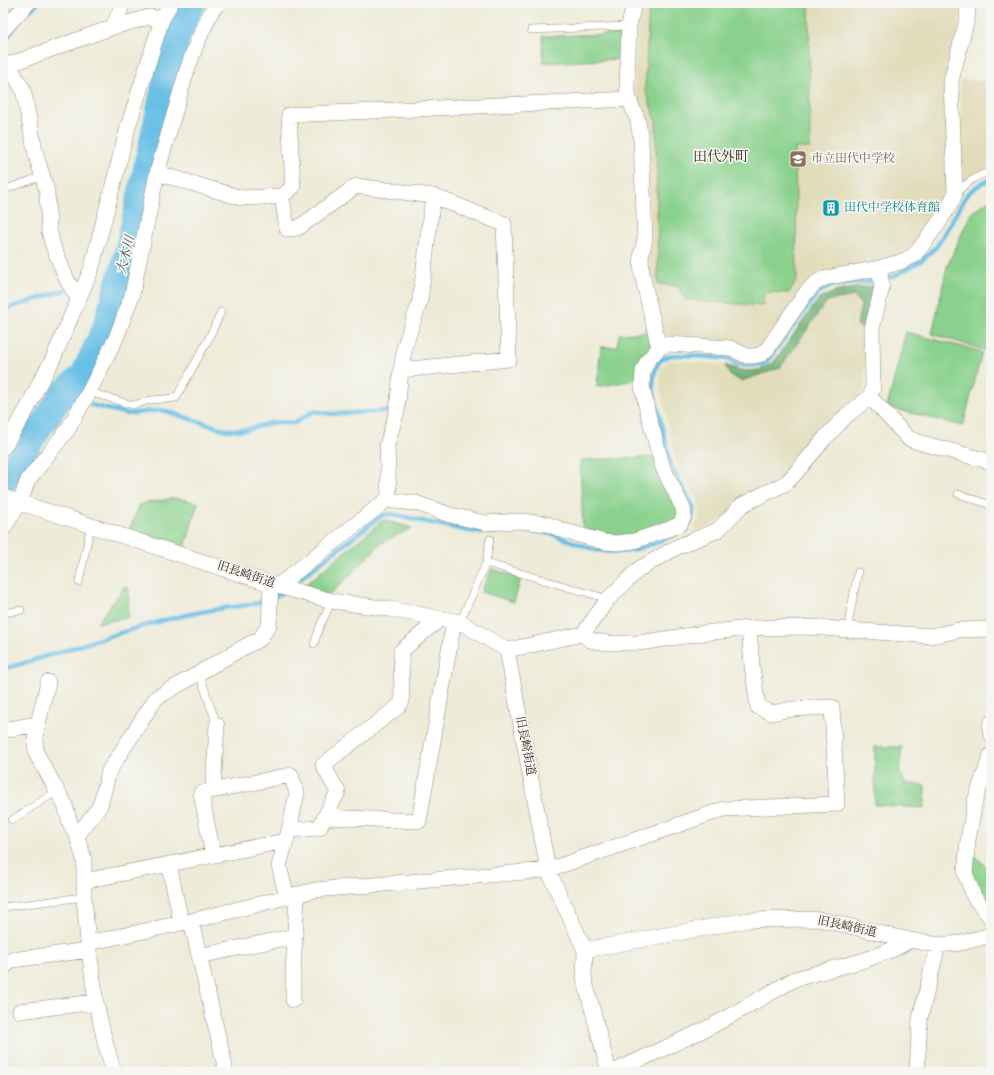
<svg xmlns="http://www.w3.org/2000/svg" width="994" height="1075" font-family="'Old Standard TT','Noto Serif JP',serif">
	<rect width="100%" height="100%" fill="#f6f6f2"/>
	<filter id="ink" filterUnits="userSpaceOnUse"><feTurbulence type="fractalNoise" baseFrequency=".025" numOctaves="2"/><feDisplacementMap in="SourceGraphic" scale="8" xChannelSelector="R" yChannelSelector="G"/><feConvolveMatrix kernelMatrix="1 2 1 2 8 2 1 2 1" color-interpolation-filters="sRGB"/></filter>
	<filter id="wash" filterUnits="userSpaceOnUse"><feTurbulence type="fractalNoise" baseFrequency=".012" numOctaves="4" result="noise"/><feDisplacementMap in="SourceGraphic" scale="16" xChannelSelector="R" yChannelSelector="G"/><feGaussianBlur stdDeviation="0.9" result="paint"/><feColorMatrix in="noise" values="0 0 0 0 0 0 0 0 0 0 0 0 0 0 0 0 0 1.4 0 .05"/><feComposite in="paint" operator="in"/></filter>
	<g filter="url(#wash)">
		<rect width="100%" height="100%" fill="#eeebd8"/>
		<path fill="#e1dcba" d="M 3,3 L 22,3 L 3,22 Z
			M 640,3 L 960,3 L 948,194 L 918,241 L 902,254 L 878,262 L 826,272 L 757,349 L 748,350 L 668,339 L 660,333 L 647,268 L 651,237 L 646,125 L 635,92 L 635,63 Z
			M 960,79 L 991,82 L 991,167 L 980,171 L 963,182 Z
			M 873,286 L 864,330 L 865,387 L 861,398 L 784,476 L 716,523 L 693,532 L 699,516 L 698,500 L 678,469 L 661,392 L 660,369 L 669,360 L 725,365 L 745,371 L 759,370 L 773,363 L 818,300 L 827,294 L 846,289 Z"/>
		<path fill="#8ad18d" stroke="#627e56" d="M 649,3 L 809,3 L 810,148 L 795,148 L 797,280 L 789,293 L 764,292 L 763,306 L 685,300 L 678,286 L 658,284 L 656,120 L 645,90 Z
			M 623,34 L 623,59 L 543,63 L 543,36 Z
			M 991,199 L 991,352 L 932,334 L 947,267 L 971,213 Z
			M 648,332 L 651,349 L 639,379 L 597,387 L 601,347 L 617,347 L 619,334 Z
			M 906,332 L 982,352 L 963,426 L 887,407 Z
			M 655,457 L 665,490 L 678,509 L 676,521 L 630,538 L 583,532 L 580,460 Z
			M 176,498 L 198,503 L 184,551 L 128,533 L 140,504 Z
			M 383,520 L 412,528 L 383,542 L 330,595 L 304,586 Z
			M 492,569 L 521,578 L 514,602 L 481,592 Z
			M 125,586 L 129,589 L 128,618 L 97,623 Z
			M 875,747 L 902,747 L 899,770 L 905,783 L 925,786 L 925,808 L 875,805 Z
			M 970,850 L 991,872 L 991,909 L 976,892 L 970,873 Z"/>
		<path fill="#6fb378" stroke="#556e4b" d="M 873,286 L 864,330 L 857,325 L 861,305 L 854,296 L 827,301 L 780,368 L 741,381 L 730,375 L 725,365 L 745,371 L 759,370 L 773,363 L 818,300 C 835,289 854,288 873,286 Z"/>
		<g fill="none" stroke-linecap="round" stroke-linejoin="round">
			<path stroke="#69c0e6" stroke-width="4.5" d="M 29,11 L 39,3
				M 3,44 L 15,27
				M 3,310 L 65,290
				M 91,405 L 128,414 L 162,410 L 226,430 L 245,430 L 275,422 L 294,423 L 314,411 L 331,414 L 387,411
				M 682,530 C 692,523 694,518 693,506 L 671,466 L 653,389 C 653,354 666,353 696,356 C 706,357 717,357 727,359 C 731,360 735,363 738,364 C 747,368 757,365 766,363 L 818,293 L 833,285 L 867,282 L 894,276 L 922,260 L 937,246 L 968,193 L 983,182 L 991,180
				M 290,586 L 381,516 L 390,514 L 469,531 L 487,532 L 526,529 L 552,534 L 595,550 L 617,552 L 634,550 L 658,542 L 674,535
				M 3,669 C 73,650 140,622 212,610 C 236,605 265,607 284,591"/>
			<path stroke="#69c0e6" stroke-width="26" d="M 3,482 L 64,392 L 83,375 L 105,328 L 127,254 L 166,78 L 178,35 L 193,3"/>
		</g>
	</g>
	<g filter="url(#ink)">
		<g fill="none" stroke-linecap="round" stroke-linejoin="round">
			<defs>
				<path id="lane" d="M 531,30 L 629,26
					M 3,190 L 43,176
					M 956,193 C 966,183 977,175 991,171
					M 89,392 L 133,405 L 151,400 L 176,398 L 208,340 L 221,312
					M 958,494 L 991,505
					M 486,563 L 608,599
					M 79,582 L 91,525
					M 3,613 L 21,610
					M 460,622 L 486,563 L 490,539
					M 849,630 L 849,619 L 858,572
					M 314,644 L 320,626 L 332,601
					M 199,673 L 217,725
					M 12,820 L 57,791
					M 3,907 L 84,897"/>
				<path id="street" d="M 113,27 L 123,3
					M 3,30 L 28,3
					M 3,64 L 8,65 L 113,27 L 149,17 L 162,19
					M 8,65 L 23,89 L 36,155 L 47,191 L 49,231 L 53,246 L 67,280 L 78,298
					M 629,99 L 638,121 L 641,140 L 645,239 L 641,256 L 642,274 L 659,348 L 668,344 L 700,346 L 730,348 L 747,356 L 754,356 L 762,354 L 768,348 L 805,294 L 814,284 L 825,278 L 879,268 L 900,262 L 913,256 L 921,247 L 940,221 L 952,201 L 955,193 L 951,81 L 967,19 L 968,3
					M 157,173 L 242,198 L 282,196 L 293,187 L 289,115 L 629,99 L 627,86 L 629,26 L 634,3
					M 282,196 L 287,229 L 298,228 L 356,186 L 433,196 L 504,224 L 509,359 L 401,370 L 397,411 L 387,445 L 389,498 L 393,501 L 416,503 L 450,515 L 486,523 L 521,521 L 547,524 L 565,531 L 604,542 L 617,543 L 634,541 L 669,529 L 680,524 L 684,516 L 683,508 L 663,468 L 648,414 L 642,386 L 643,371 L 648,360 L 659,348
					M 401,370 L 405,345 L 420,301 L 433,196
					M 870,397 L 908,438 L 918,442 L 991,462
					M 3,448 L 27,409 L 39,384 L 52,361 L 91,270 L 128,127 L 162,19 L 171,3
					M 3,497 L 271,584 L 332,601 L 389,609 L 460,622 L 507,650 L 548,870 L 585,950 L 584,978 L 609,1072
					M 3,529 L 20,502 L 28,480 L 68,429 L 89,392 L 116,338 L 132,295 L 157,173 L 187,70 L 196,45 L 211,12 L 218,3
					M 278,586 L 389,498
					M 583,634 L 608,599 L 639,569 L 677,547 L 718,530 L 742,505 L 786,483 L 793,476 L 825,438 L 847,415 L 870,397 L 873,387 L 872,329 L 882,287 L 879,268
					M 507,650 L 583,634 L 590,640 L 607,643 L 639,643 L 704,633 L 749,628 L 809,627 L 931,636 L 959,630 L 991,629
					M 48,682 L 35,737 L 36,753 L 65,805 L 70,823 L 77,836
					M 991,723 L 990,731 L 991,734
					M 3,730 L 38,724
					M 991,755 L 975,801 L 968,840 L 965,873 L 974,897 L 991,918
					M 213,790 L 217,725
					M 325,817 L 419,821 L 454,621
					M 289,830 L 319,828 L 338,792 L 323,765 L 399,706 L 402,701 L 401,651 L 441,618
					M 213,855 L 201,793 L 291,775 L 297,793 L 289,830 L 279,866 L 287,897
					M 169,864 L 181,922
					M 84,881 L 285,841
					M 191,921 L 225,1066
					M 88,943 L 191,921 L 315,890 L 548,870 L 724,809 L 837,804 L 832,707 L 792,709 L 772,713 L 758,707 L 752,666 L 749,628
					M 585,950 L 748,920 L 818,919 L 910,940 L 938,945 L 961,943 L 991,935
					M 199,956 L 295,936
					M 3,968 L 12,960 L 89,950
					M 293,1000 L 293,974 L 297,894
					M 20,1011 L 96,1002
					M 114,1072 L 105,1042 L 96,1002 L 88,943 L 84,897 L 84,859 L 77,836 L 100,806 L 109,771 L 156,698 L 244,647 L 260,639 L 269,625 L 271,584
					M 613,1072 L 712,1026 L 795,979 L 865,960 L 896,948 L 910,940
					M 917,1072 L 920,1018 L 938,945"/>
			</defs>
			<use href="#lane" stroke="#948a7b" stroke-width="8"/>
			<use href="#street" stroke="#948a7b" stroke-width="16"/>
			<use href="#lane" stroke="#fff" stroke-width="7"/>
			<use href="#street" stroke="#fff" stroke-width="15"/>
		</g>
	</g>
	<defs>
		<symbol id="school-square" viewBox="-11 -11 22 22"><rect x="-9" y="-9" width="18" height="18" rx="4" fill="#8d6e63" stroke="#f6f6f2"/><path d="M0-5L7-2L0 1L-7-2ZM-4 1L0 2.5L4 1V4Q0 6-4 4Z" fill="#fff"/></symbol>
		<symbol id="building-square" viewBox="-11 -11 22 22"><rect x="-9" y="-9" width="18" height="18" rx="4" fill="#0f9aa8" stroke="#f6f6f2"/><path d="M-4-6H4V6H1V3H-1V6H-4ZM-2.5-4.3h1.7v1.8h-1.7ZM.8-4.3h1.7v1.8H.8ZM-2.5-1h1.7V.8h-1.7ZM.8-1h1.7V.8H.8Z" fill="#fff"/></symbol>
	</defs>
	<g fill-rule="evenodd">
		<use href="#school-square" x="788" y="149" width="20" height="20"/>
		<use href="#building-square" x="821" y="198" width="20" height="20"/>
	</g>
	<g text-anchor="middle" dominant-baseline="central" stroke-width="3.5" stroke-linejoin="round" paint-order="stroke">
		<g font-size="12" fill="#785e54" stroke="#f6f6f2" text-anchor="start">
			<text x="811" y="159">市立田代中学校</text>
		</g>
		<g font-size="12" fill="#0d838f" stroke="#f6f6f2" text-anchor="start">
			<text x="844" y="208">田代中学校体育館</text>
		</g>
		<g font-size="12" fill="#3b2a1e" stroke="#f6f6f2">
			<text transform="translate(246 575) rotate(18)">旧長崎街道</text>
			<text transform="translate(525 746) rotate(79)">旧長崎街道</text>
			<text transform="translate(847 927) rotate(12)">旧長崎街道</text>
		</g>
		<g font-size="13" font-style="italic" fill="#49575a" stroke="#f6f6f2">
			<text transform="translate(126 255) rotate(-76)">大木川</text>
		</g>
		<g font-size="14" fill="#3b2a1e" stroke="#f6f6f2">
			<text x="721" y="157">田代外町</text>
		</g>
	</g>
	<rect width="994" height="1075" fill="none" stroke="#f6f6f2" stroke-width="16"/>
</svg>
